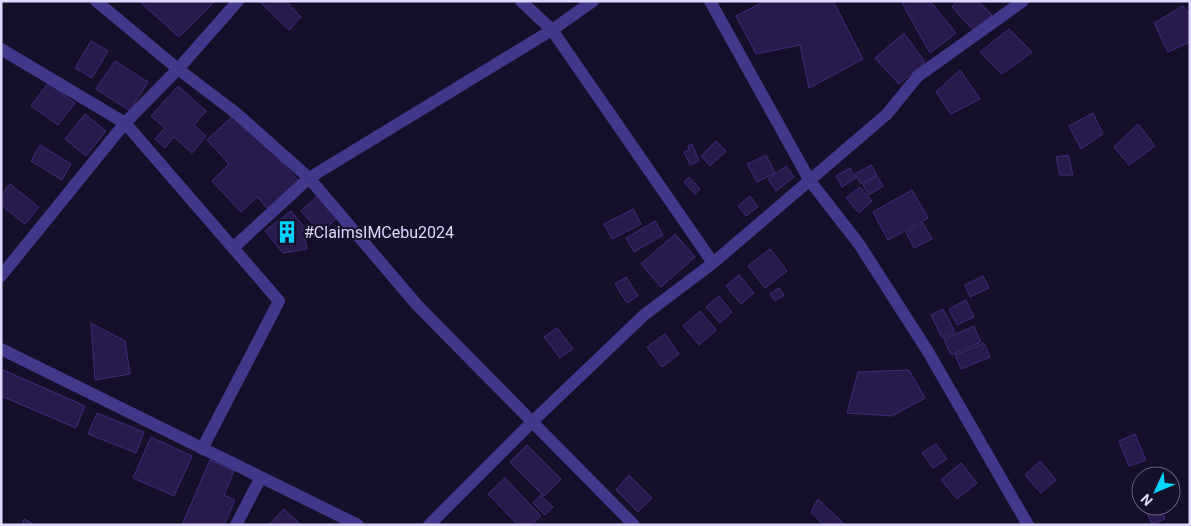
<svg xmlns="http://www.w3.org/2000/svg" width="1191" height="526" font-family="Roboto,sans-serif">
	<rect width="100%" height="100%" fill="#160f2a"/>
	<path fill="#281a4c" stroke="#402b79" d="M 139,1 L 215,1 L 179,37 Z
		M 259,1 L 286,1 L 301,17 L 289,30 Z
		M 765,1 L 833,1 L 863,59 L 809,88 L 800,45 L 756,54 L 736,16 Z
		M 901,1 L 930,1 L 956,33 L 930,53 Z
		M 957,1 L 978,1 L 992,15 L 973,30 L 952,7 Z
		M 1183,6 L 1190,15 L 1190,42 L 1168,52 L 1154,23 Z
		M 1009,29 L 1032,52 L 1002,74 L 980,52 Z
		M 904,33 L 925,62 L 899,84 L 875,58 Z
		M 91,41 L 108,51 L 92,78 L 75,68 Z
		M 115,61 L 148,82 L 130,111 L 96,89 Z
		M 960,70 L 980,99 L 951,114 L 936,92 Z
		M 48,83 L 75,103 L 58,125 L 31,106 Z
		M 178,86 L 206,111 L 194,125 L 206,136 L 192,153 L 174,137 L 165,148 L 155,139 L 165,128 L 151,116 Z
		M 236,113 L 299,181 L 269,210 L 257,197 L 241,212 L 212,181 L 229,164 L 207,140 Z
		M 1093,113 L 1103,134 L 1081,149 L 1069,126 Z
		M 85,114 L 106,131 L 86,156 L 65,139 Z
		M 1138,124 L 1155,146 L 1129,165 L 1114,147 Z
		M 716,141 L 726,151 L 710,166 L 701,156 Z
		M 692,144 L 699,161 L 690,165 L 684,152 L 689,150 L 688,146 Z
		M 40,145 L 71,164 L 62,180 L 31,161 Z
		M 766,155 L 775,173 L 757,182 L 747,164 Z
		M 1068,155 L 1073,175 L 1060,175 L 1056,157 Z
		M 871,165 L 877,175 L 861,184 L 855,174 Z
		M 786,166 L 794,177 L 776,191 L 768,179 Z
		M 850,168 L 856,178 L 842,187 L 836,176 Z
		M 877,176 L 883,186 L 869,195 L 863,185 Z
		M 689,177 L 700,189 L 695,194 L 684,182 Z
		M 10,184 L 39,207 L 25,224 L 1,205 L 1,195 Z
		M 860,187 L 872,201 L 859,213 L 846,198 Z
		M 912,190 L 928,218 L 888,240 L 873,212 Z
		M 317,196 L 337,218 L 321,233 L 301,211 Z
		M 750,196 L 758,207 L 746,216 L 738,206 Z
		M 633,209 L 641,224 L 612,239 L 604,224 Z
		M 291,211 L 309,233 L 305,238 L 307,249 L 283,253 L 265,231 Z
		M 655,221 L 663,235 L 634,252 L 626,238 Z
		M 923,223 L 932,239 L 914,248 L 906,232 Z
		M 675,234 L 695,257 L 661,287 L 641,264 Z
		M 770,249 L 787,271 L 765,288 L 748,266 Z
		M 739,275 L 754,293 L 741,304 L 726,286 Z
		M 983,276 L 989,288 L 970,297 L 965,285 Z
		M 626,277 L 638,296 L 627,303 L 615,284 Z
		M 779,288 L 784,295 L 775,301 L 770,294 Z
		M 719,296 L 732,312 L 720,323 L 706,307 Z
		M 966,300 L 974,317 L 957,325 L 949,309 Z
		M 943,309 L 955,332 L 942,338 L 931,315 Z
		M 700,311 L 716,330 L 699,345 L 683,326 Z
		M 91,323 L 125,341 L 130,374 L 95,380 Z
		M 974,326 L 981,342 L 951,355 L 944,339 Z
		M 557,328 L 573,349 L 560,358 L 544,337 Z
		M 665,334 L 679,354 L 662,367 L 647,347 Z
		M 984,343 L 990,357 L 961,369 L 955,355 Z
		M 1,369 L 85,406 L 76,428 L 1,396 Z
		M 909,370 L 925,398 L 892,416 L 847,413 L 858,372 Z
		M 97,413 L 144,432 L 136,453 L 88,434 Z
		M 1135,434 L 1146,460 L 1129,466 L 1119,441 Z
		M 151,437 L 192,456 L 174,496 L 133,478 Z
		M 936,444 L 947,459 L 933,468 L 922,453 Z
		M 527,445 L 561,479 L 544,496 L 510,462 Z
		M 210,460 L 234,471 L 224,495 L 235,500 L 224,525 L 182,525 Z
		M 1040,461 L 1056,480 L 1041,493 L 1025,475 Z
		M 961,463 L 977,483 L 957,499 L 941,480 Z
		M 629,475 L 652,498 L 638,512 L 616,490 Z
		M 505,478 L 541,516 L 531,525 L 518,525 L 488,494 Z
		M 541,495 L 553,507 L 545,515 L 533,503 Z
		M 818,499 L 845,525 L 823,525 L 811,512 Z
		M 1144,506 L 1160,506 L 1165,519 L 1152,524 Z
		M 284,509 L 301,525 L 269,525 Z
		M 24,519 L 35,525 L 22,525 Z"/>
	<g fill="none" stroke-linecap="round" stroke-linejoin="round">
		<path stroke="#41388b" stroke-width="12" d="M 96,1 L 178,69 L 236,113 L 309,178 L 417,305 L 634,525
			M 521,1 L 552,30 L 713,263
			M 710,1 L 810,181 L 859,244 L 927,350 L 1028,525
			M 1,49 L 125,123 L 279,301 L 202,449
			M 233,248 L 309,178 L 552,30 L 593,1
			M 1,276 L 125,123 L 178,69 L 238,1
			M 1,349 L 358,525
			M 236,525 L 261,477
			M 429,525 L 532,422 L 644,315 L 713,263 L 887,114 L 918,76 L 1023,1"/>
	</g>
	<defs>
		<symbol id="building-bare" viewBox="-9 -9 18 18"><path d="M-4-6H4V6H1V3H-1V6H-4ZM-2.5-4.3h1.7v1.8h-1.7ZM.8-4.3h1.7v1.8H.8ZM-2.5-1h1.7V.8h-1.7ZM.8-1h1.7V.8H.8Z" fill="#04d3ff" stroke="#160f2a" stroke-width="2.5" paint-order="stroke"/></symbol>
	</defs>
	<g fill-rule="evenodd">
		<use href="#building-bare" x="271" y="216" width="32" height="32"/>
	</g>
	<g text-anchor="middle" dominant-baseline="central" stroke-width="4" stroke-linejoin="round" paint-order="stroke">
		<g font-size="16" fill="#dfd8ff" stroke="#160f2a" text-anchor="start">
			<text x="304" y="232">#ClaimsIMCebu2024</text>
		</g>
	</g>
	<rect width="1191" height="526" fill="none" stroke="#dfd8ff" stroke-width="5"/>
	<g transform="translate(1156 491) rotate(226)"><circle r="24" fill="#160f2a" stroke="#665f7f"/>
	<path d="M0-4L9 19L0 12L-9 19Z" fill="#04d3ff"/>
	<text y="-8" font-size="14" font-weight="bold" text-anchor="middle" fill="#dfd8ff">N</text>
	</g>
</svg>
